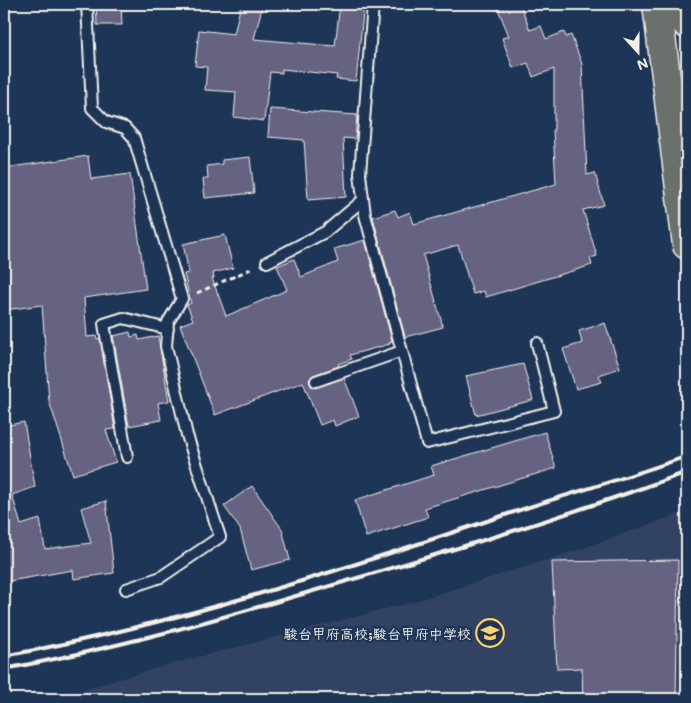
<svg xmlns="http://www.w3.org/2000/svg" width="691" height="703" font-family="Mali,'Klee One',sans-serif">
	<rect width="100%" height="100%" fill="#1d3557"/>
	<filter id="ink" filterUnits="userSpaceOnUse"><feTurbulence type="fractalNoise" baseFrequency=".02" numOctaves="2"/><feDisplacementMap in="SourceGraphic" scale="10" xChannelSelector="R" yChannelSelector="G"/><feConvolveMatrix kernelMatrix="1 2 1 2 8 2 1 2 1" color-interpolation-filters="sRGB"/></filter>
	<g filter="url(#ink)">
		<path fill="#334364" d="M 687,511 L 687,699 L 51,699 L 171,664 L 413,602 L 578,550 Z"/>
		<path fill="#666382" stroke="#f4f1e8" d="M 96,4 L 121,4 L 122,25 L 97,25 Z
			M 241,4 L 263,4 L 254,39 L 335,46 L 340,4 L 364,4 L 356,81 L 336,79 L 337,75 L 282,69 L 282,73 L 270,72 L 264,121 L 234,117 L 236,92 L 205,90 L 207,67 L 195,66 L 199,30 L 234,34 Z
			M 496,4 L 520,4 L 530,30 L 541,26 L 546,39 L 564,32 L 566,37 L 571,35 L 582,64 L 587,175 L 595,173 L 604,205 L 583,210 L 597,256 L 590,258 L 592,265 L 486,297 L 484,291 L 473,294 L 458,245 L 423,255 L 443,327 L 405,337 L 373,217 L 395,210 L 398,217 L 410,212 L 414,224 L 556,184 L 553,129 L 554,129 L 554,69 L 533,77 L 528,63 L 513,68 L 502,38 L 509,36 Z
			M 270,109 L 357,115 L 355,139 L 343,138 L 346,197 L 308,200 L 304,140 L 268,137 Z
			M 88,156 L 91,179 L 130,174 L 146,289 L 84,298 L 87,337 L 96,336 L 97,339 L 100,338 L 115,429 L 106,430 L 116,462 L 73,475 L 49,401 L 42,305 L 4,310 L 4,168 Z
			M 250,157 L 254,193 L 205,198 L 203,179 L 208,179 L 207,166 L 222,164 L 222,160 Z
			M 225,235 L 233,268 L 213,273 L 214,278 L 212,278 L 226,316 L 287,290 L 277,266 L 294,259 L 301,277 L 338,262 L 334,249 L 365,240 L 392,341 L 389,342 L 390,344 L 350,355 L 352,359 L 338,364 L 339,366 L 313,375 L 309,380 L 311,386 L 315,388 L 344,378 L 359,416 L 335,426 L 333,420 L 320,425 L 303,382 L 215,415 L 180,325 L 193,320 L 187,305 L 191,303 L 184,274 L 189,273 L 183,244 Z
			M 605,323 L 620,368 L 599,375 L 602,382 L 576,389 L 563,349 L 582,343 L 579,331 Z
			M 130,332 L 131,337 L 138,335 L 139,340 L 158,336 L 169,401 L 158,403 L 161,420 L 129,426 L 113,336 Z
			M 523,364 L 533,400 L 476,415 L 466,376 Z
			M 24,422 L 35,487 L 12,495 L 21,525 L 40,519 L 45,549 L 91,543 L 81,508 L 106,501 L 114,573 L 74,579 L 73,570 L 4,582 L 4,426 Z
			M 545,432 L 556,468 L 425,508 L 428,517 L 366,537 L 355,500 L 434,475 L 431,466 Z
			M 252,486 L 282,529 L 290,560 L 251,570 L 240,529 L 224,506 Z
			M 678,560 L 676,699 L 583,699 L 582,668 L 557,669 L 552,562 Z"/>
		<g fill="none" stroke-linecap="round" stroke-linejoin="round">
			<defs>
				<path id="service" d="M 87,4 L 92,108 L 106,122 L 125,128 L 134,138 L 182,299 L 168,322 L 166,346 L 187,435 L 220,537 L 161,577 L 126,589
					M 373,4 L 360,174 L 365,215 L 427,443 L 554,411 L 537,343
					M 267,262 L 325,232 L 363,200
					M 316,381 L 402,351
					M 127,457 L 104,324 L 123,318 L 168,329"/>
				<path id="primary" d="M 657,4 L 687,245
					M 685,4 L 687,24"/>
			</defs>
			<use href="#service" stroke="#f4f1e8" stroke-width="14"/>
			<use href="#primary" stroke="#f4f1e8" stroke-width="31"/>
			<path stroke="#f4f1e8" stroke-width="3" stroke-dasharray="5 4" stroke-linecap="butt" d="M 197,293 L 253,268"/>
			<use href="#service" stroke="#1d3557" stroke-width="10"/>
			<use href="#primary" stroke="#6a716d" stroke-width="28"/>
			<path stroke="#f4f1e8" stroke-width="4" d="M 4,656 C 176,624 342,570 508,514 C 567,494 628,478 687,456
				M 4,669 C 114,649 222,618 330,586 C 450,551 570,515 687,472"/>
		</g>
	</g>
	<defs>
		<symbol id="school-ring" viewBox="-11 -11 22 22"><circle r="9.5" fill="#1d3557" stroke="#ffd166" stroke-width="1.5"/><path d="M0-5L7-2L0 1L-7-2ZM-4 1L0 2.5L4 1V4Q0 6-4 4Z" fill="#ffd166"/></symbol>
	</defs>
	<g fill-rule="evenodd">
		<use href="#school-ring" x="474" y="617" width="32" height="32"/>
	</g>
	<g text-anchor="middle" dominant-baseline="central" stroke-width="4.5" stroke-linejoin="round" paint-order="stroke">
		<g font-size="14" font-weight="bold" fill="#f4f1e8" stroke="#1d3557" text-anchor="end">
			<text x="471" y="633">駿台甲府高校;駿台甲府中学校</text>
		</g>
	</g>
	<rect width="691" height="703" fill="none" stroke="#1d3557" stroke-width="20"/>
	<rect x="10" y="10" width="671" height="683" fill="none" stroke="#f4f1e8" stroke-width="2" filter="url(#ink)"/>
	<g transform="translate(638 52) rotate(159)" stroke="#1d3557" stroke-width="4" paint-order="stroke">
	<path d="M0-4L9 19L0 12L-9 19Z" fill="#f4f1e8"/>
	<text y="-8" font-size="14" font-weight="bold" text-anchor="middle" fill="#f4f1e8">N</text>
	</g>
</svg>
